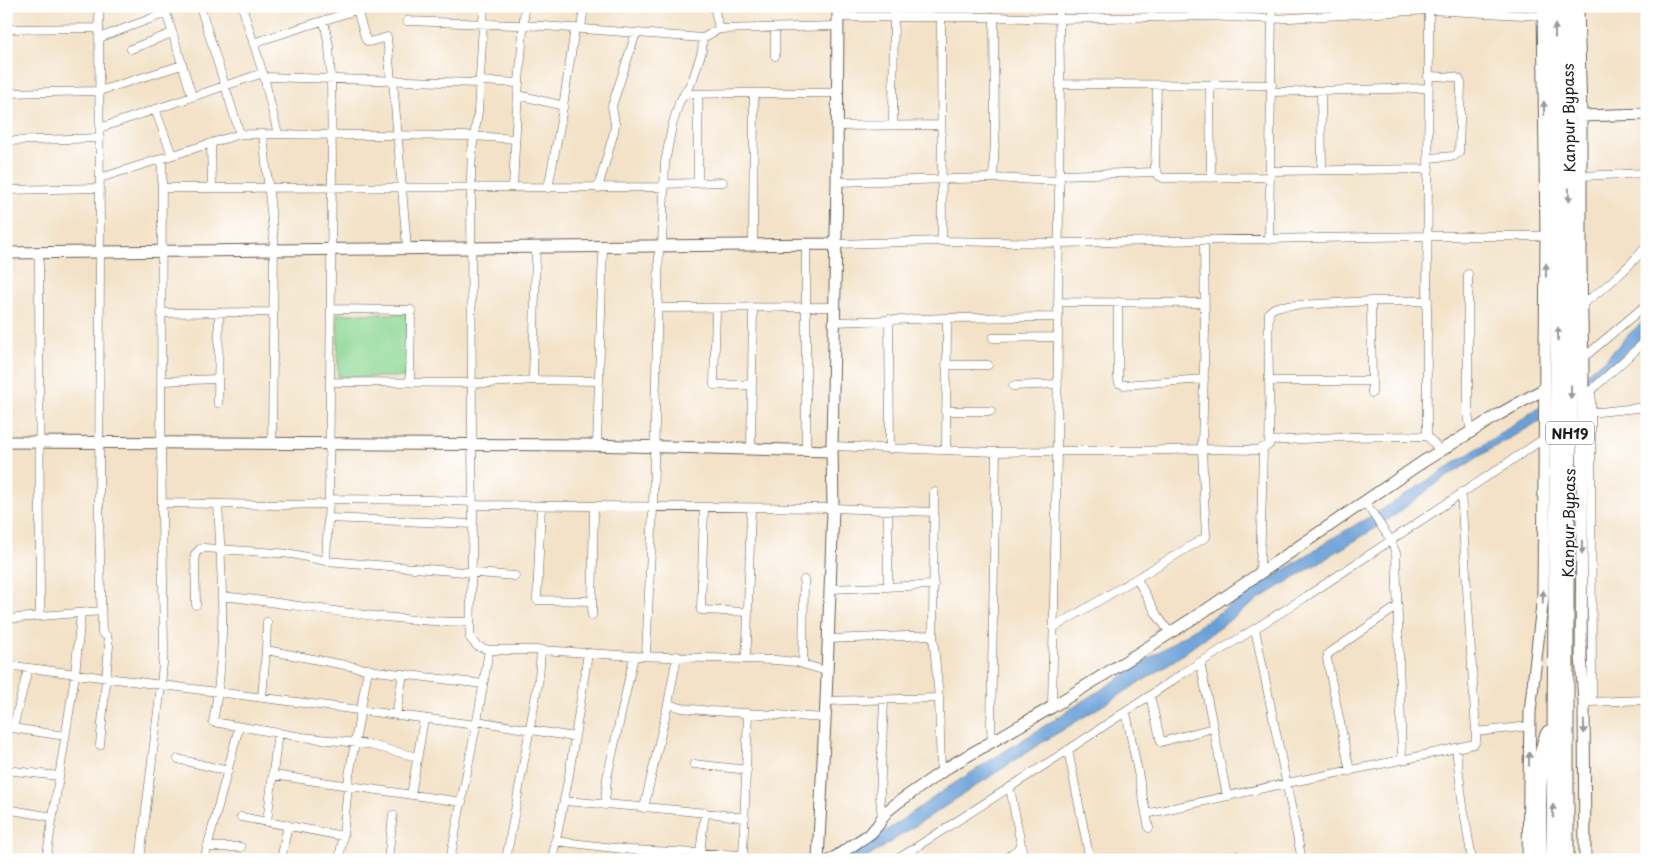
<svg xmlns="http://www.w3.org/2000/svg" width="1653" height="866" font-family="'Playpen Sans',sans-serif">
	<rect width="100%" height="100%" fill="#fff"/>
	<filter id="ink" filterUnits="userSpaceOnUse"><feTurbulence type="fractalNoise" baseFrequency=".02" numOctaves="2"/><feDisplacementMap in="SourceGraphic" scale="10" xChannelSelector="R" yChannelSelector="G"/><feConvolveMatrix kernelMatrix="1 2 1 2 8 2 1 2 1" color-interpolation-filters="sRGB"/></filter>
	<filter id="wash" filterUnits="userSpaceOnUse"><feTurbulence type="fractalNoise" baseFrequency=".0096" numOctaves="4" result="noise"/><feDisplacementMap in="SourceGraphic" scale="20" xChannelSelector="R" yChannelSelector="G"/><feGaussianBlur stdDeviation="1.12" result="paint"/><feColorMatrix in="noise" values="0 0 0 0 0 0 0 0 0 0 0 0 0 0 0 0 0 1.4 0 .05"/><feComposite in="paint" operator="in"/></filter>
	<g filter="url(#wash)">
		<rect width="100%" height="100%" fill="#f3e2c7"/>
		<path fill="#8dd794" stroke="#547a58" d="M 337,314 L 407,314 L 406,377 L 338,377 Z"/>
		<path fill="#6ba0d8" stroke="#445e7a" d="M 1647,318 L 1647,332 L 1593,384 L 1540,421 L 1496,446 L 1437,483 L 1395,515 L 1361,537 L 1256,601 L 1165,667 L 1035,747 L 868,857 L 864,860 L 845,860 L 947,788 L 1107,686 L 1333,538 L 1393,503 L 1518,422 L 1606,359 L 1627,336 Z"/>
	</g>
	<g filter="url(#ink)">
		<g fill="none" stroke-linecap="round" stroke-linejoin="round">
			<defs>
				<path id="street" d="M 99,6 L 100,252 L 99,514 L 102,633 L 107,636 L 109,646 L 100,745
					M 164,6 L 192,96
					M 200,6 L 240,134
					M 242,6 L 264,77 L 479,83
					M 484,6 L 478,112 L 472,150 L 471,177 L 472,444 L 473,515 L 470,638 L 477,646 L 489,650 L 541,650 L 634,656 L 776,660 L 796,662 L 826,671
					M 714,6 L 719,29
					M 1059,6 L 1060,74 L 1057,451 L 1133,451 L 1202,449 L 1258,450 L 1269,445 C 1271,401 1267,357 1269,312 L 1274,308 L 1281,306 L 1371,301 L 1428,301
					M 1429,6 C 1429,149 1426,293 1427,436 L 1441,451
					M 357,10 L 366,40 L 369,42 L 387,37 L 391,81
					M 837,17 L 994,17 L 1059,19 L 1207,16 L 1273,19 L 1429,10 L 1543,16
					M 941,18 L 942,241
					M 324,21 L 329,46 L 331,79 L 332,166 L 329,499 L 326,561
					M 407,21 L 544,26 L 703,38 L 719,29 L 837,26
					M 6,29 L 99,28
					M 581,29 L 584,6
					M 99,38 L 166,13
					M 253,43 L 369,6
					M 131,49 L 172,33
					M 775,56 L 775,28
					M 1428,76 L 1455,77 L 1459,79 L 1461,83 L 1459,153 L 1454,156 L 1429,158
					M 264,77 L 278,134
					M 393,81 L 407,248
					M 479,81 L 519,83
					M 1060,84 L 1272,85
					M 1157,85 L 1155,167 L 1159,176 L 1163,178 L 1270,177
					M 1210,85 L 1211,178
					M 1321,91 L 1322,170
					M 1272,92 L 1428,88
					M 6,93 L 99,91 L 182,65
					M 684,94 L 745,93 L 837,93
					M 698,94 L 698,183
					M 518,95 L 564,106
					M 155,109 L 172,155
					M 893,125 L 894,6
					M 837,126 L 941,125
					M 100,128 L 263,73
					M 263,134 L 274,241 L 272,444
					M 6,141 L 100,138
					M 211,143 L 212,187
					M 1270,171 L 1429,169
					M 1060,175 L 1156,172
					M 1581,176 L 1647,173
					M 100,178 L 240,134 L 474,136 L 515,139
					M 993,178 L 995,139 L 994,17
					M 837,182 L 993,178 L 1060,181
					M 663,184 L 723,182
					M 513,187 L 517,108 L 525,6
					M 162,188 L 663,187
					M 548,188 L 560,126 L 575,28
					M 598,188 L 614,132 L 615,124 L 612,106 L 636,33
					M 6,190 L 100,188
					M 1269,240 L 1272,6
					M 835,244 L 942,241 L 1059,243 L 1428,236 L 1546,236
					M 753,245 L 754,93
					M 662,247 L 665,163 L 672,126 L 679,103 L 693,79 L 702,51 L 703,38
					M 39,252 L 40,616
					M 1468,274 L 1468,414 L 1471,432
					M 1371,301 L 1372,393
					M 1058,302 L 1204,303
					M 1118,302 L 1118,378 L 1119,383 L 1123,385 L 1204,379
					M 1581,305 C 1608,286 1625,271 1647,246
					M 658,308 L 834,307
					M 716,308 L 714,385 L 752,385
					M 331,309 L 411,310 L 410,382
					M 162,313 L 273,312
					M 947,318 L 1058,317
					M 889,319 L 890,449
					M 834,322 L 947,318 L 946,450
					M 993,338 L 1058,337
					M 1582,359 L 1647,304
					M 946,365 L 988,365
					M 533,380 L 536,247
					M 162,381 L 218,379
					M 1269,381 L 1372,381
					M 331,382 L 490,383 L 533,380 L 599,381
					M 1013,386 L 1058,384
					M 1591,390 L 1592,701
					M 1588,393 L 1647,340
					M 218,403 L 219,312
					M 945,411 L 991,411
					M 1592,411 L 1599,412 L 1647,407
					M 1269,441 L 1338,437 L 1427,436
					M 597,445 L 603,247
					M 832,446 L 996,452 L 1057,451 L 1052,707
					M 751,449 L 753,308
					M 806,451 L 806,244
					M 934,492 L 933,635 L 939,698 L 941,773
					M 329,499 L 430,500 L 473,502
					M 1364,501 L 1390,539 L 1396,553 L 1402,760
					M 162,503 L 280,505 L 329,504
					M 218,504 C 222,576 227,650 213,722 L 302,737 L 366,744 L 417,757
					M 473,505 L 833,508 L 934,512
					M 541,506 L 537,600 L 592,601
					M 704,508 L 701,610 L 748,612
					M 328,518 L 473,524
					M 1260,572 L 1263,448
					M 1137,579 L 1157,615 L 1170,633
					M 888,587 L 888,510
					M 830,589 L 934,585
					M 222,596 C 305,605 386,622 469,622
					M 196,605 L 195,554 L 200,549 L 204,548 L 292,554 L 326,561 L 515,576
					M 592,615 L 594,507
					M 6,619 L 101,611
					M 1053,628 L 1206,537 L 1202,449 L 1205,329 L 1204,241
					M 1255,629 L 1302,860
					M 828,639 L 933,635
					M 266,650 L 267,622
					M 646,655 L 653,508 L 659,247
					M 745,659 L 747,644 L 751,508
					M 1200,662 L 1227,796
					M 803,664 L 804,580
					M 6,665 L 476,725
					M 1150,696 L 1161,742 L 1213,728
					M 262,698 L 266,650 L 376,671 L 483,684
					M 826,701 L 939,698
					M 1589,702 L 1647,700
					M 668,704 L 682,708 L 711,711 L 826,718
					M 1126,712 L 1149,828
					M 396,715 L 403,674
					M 477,721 L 574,737
					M 6,727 L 65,736
					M 13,728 L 28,669
					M 1476,732 L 1530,726
					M 992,743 L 991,727 L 996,452
					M 1456,748 L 1462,799 L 1472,860
					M 1068,750 L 1090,860
					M 178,759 L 228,771
					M 694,764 L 747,770
					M 6,770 L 59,776
					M 1350,771 L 1327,659 L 1328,654 L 1398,606
					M 273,775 L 462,802
					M 1010,788 L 1024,860
					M 411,795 L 424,719
					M 564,801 C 624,806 685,809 745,818
					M 605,805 L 607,778 L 634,656
					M 644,808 L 668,704 L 677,656
					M 6,809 L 53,817
					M 1146,814 L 1287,783 L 1406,759 L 1474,744 L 1476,741 L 1476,732 L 1461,492
					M 241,817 L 343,836
					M 882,819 L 880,797 L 884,700
					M 267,822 L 278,732
					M 555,841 L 631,850 L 744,855
					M 207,847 L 241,847
					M 700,853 L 705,812
					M 743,858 L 748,713
					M 46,860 L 75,675 L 81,613
					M 140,860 L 161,686 L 164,651 L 161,442 L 162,158
					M 204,860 L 239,727
					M 281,860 L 288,825
					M 339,860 L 343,836 L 349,776 L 368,669
					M 388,860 L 393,815
					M 450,860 L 479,710 L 489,650
					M 506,860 L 539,678 L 541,650
					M 552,860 L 569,775 L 588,653
					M 896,860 L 1068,750 L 1182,674 L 1304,598 L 1545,438
					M 1003,860 L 1022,846
					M 1219,860 L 1237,856 L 1238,860"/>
				<path id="secondary" d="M 1578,6 L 1581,116 L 1581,269 L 1583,370 L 1581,656 L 1584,703 L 1585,860
					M 1581,116 L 1647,114
					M 6,253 L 835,244
					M 6,442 L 587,445 L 832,451
					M 818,860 L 826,701 L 833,508 L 832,446 L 837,182 L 838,6
					M 831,860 L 871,833 L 878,825 L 886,812 L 897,803 L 950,766 L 1052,707 L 1142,651 L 1206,610 L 1421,463 L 1498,415 L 1544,389
					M 1528,860 L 1530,712 L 1543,596 L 1546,236 L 1543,6"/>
				<path id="highway" d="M 1539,860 C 1539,829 1535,757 1549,733
					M 1554,860 L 1558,353 L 1555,6
					M 1566,860 L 1566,558 L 1571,372 L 1567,6"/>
			</defs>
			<use href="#street" stroke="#676158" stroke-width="9"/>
			<use href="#secondary" stroke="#676158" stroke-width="13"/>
			<use href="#highway" stroke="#676158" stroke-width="17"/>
			<use href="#street" stroke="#fff" stroke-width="8"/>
			<use href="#secondary" stroke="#fff" stroke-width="11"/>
			<use href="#highway" stroke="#fff" stroke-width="15"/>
		</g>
		<defs><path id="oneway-solid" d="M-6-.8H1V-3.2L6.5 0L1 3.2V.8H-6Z" transform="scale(1.25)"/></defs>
		<g fill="#999">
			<use href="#oneway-solid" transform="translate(1555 31) rotate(-90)"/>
			<use href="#oneway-solid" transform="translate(1544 108) rotate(-91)"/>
			<use href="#oneway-solid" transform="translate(1569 195) rotate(89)"/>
			<use href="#oneway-solid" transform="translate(1546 270) rotate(-89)"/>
			<use href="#oneway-solid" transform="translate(1558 334) rotate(-90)"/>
			<use href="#oneway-solid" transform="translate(1571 392) rotate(91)"/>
			<use href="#oneway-solid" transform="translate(1582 547) rotate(90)"/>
			<use href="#oneway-solid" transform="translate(1543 597) rotate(-87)"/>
			<use href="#oneway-solid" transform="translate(1584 727) rotate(89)"/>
			<use href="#oneway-solid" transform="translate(1529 759) rotate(-89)"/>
			<use href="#oneway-solid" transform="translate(1553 811) rotate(-91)"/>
		</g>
	</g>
	<g text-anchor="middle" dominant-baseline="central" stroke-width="4" stroke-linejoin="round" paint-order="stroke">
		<rect fill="#fff" stroke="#606060" stroke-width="1" x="1546" y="421.5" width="48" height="23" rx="4"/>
		<g font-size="14" font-weight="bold" fill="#1c1c1c">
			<text x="1570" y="433">NH19</text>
		</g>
		<g font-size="15" fill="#1c1c1c" stroke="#fff">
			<text transform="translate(1568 118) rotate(-91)">Kanpur Bypass</text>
			<text transform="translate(1568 523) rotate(-89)">Kanpur Bypass</text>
		</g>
	</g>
	<rect width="1653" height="866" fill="none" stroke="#fff" stroke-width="25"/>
</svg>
